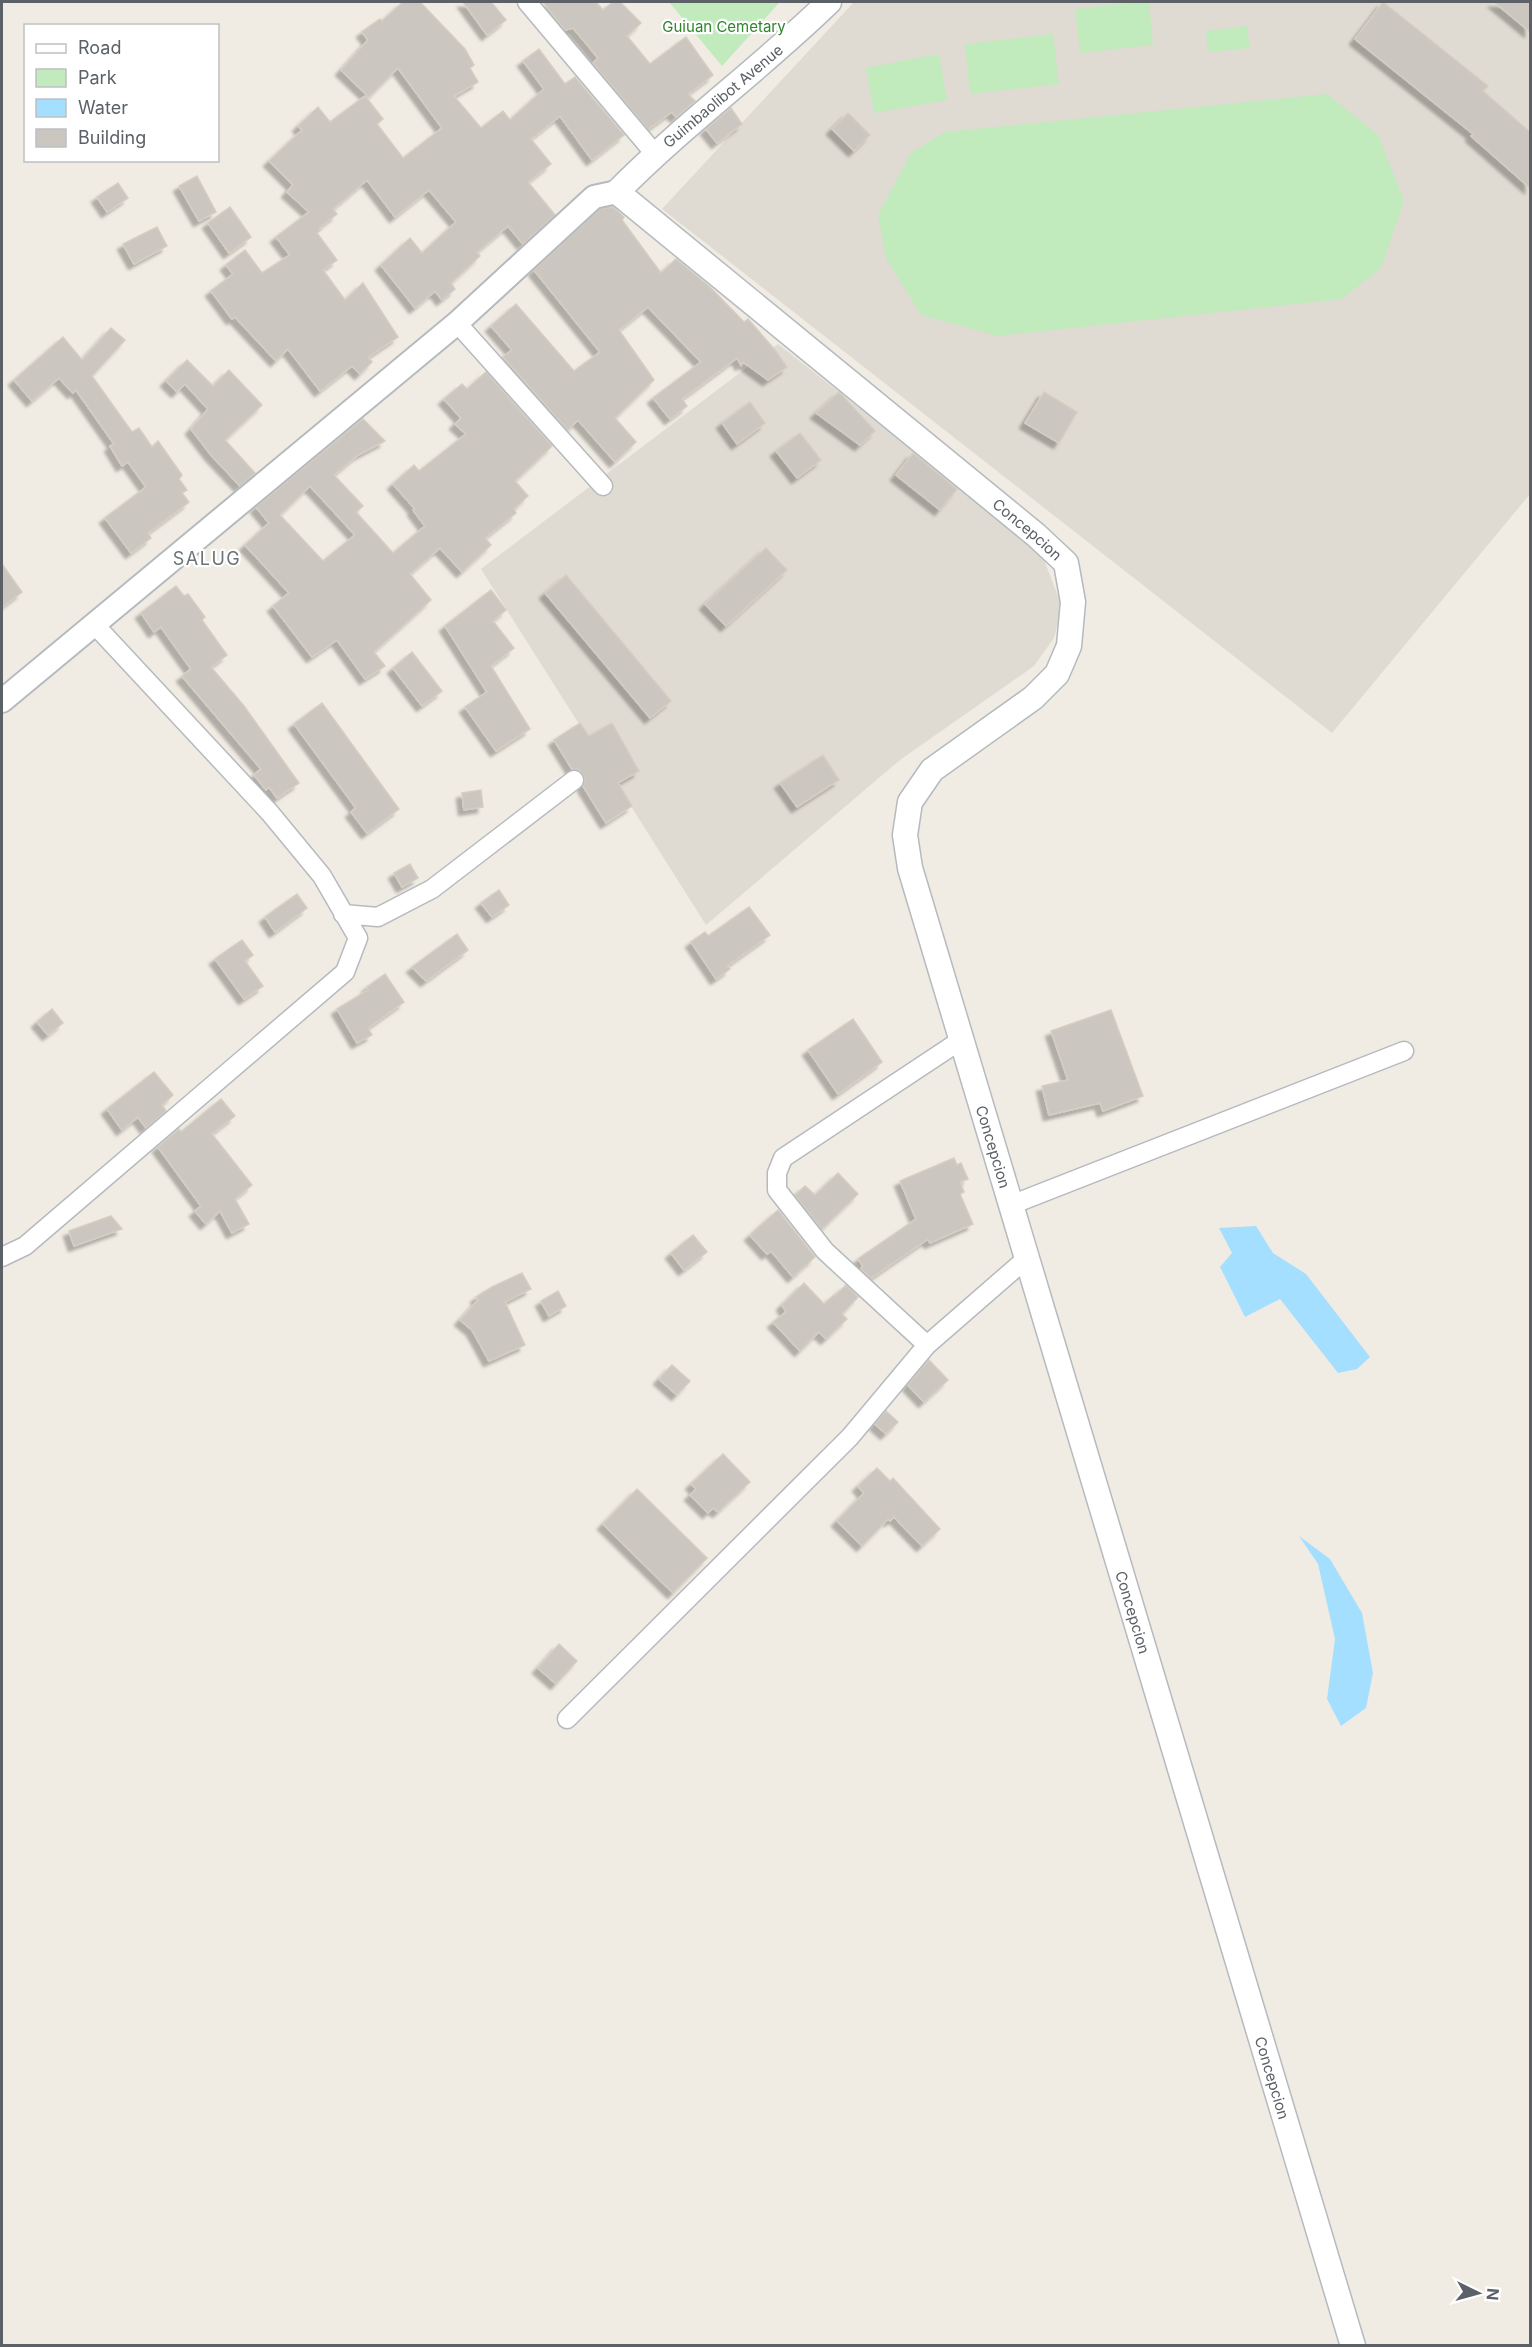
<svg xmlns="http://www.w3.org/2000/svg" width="1532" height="2347" font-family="Inter,sans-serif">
	<defs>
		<filter id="shadow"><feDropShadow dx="-5.5" dy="5.5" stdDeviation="1.5" flood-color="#0004"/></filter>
	</defs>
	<rect width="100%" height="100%" fill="#f0ece3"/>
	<path fill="#dfdbd2" d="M 854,2 L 1530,2 L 1530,494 L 1332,733 L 662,209 Z
		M 778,344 L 982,504 L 1043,557 L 1062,607 L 1054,638 L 1034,666 L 900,760 L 706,925 L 481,569 Z"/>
	<path fill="#c1eabd" d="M 669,2 L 780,2 L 722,66 Z
		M 1139,2 L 1149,2 L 1153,45 L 1080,53 L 1075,9 Z
		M 1247,26 L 1250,48 L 1208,52 L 1206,31 Z
		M 1053,34 L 1059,84 L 970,94 L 965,44 Z
		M 939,54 L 947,100 L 874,113 L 866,68 Z
		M 1327,94 L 1378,135 L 1404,201 L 1381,268 L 1341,299 L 998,336 L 921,315 L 886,258 L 878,215 L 911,153 L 945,132 Z"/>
	<path fill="#a4dfff" d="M 1256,1226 L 1273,1253 L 1306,1274 L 1370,1357 L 1357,1369 L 1338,1373 L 1280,1299 L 1245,1317 L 1220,1267 L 1232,1253 L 1219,1228 Z
		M 1299,1536 L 1330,1559 L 1362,1613 L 1373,1673 L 1366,1708 L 1341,1726 L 1327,1699 L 1335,1639 L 1318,1564 Z"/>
	<path fill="#cbc7c0" stroke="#d5cdc1" stroke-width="1.5" fill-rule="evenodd" filter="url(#shadow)" d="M 403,2 L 420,2 L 465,49 L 474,65 L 470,68 L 478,82 L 454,96 L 481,128 L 503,111 L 510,120 L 544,89 L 523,61 L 539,49 L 565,84 L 575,77 L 624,135 L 592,160 L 560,116 L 531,139 L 551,164 L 528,182 L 555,215 L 523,244 L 508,226 L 477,252 L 480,256 L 451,283 L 455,289 L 442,300 L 435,291 L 415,308 L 381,265 L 410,238 L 422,253 L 456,222 L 429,190 L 395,217 L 367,180 L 333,209 L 337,214 L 319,228 L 321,230 L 317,233 L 337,260 L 323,270 L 345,300 L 363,283 L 398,337 L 368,357 L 372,362 L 360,374 L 352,366 L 320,391 L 288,349 L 276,361 L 235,317 L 232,319 L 211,291 L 233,274 L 226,265 L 245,250 L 262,273 L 290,255 L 276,237 L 309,212 L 287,192 L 293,185 L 269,161 L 302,130 L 298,126 L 318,107 L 330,122 L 365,96 L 383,119 L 377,124 L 403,158 L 442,128 L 398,68 L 369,97 L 341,70 L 368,40 L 362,32 L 380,19 L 382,21 Z
		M 463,2 L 491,2 L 506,20 L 487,35 Z
		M 543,2 L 596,2 L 603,10 L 613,2 L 620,2 L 641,23 L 627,36 L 650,64 L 686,37 L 713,75 L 688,94 L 695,101 L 676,117 L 672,112 L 648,129 L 593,63 L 598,58 L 585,42 L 573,28 L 565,30 Z
		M 1383,2 L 1488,86 L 1483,91 L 1530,132 L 1530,188 L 1471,136 L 1473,134 L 1355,39 Z
		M 1494,2 L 1530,2 L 1530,32 Z
		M 731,108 L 742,124 L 717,143 L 706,129 Z
		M 848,113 L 870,135 L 854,151 L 832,129 Z
		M 197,176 L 216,212 L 199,221 L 179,186 Z
		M 118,183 L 128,198 L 107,212 L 97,197 Z
		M 230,207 L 251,237 L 229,253 L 208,223 Z
		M 613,207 L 624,217 L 622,220 L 661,273 L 676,259 L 710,287 L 744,322 L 748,319 L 775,350 L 787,367 L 768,380 L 743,362 L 741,365 L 737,358 L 682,399 L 687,406 L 670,419 L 653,398 L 701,362 L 648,307 L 619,330 L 654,380 L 615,418 L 636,442 L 615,462 L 578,420 L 568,430 L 503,357 L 512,350 L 491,326 L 516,304 L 574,371 L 600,352 L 534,270 L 600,209 Z
		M 157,227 L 167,246 L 134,264 L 123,244 Z
		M 111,328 L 125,340 L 92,376 L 132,432 L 139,428 L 152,447 L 158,441 L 182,475 L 179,479 L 187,490 L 182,493 L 189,502 L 148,533 L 151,538 L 131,553 L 105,518 L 146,487 L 128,462 L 122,466 L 110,446 L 114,444 L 76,390 L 73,393 L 59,378 L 32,401 L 14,380 L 63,337 L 82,360 Z
		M 187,360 L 213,386 L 229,370 L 262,405 L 225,440 L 255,473 L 240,486 L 211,455 L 191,429 L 208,409 L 185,384 L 177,392 L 166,381 Z
		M 486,372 L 552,446 L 515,481 L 528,496 L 514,509 L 516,513 L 485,538 L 491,545 L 462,572 L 440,548 L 410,574 L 431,600 L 374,652 L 385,666 L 365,679 L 337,640 L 312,657 L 273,606 L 289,593 L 245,545 L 269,523 L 256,507 L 363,419 L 385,441 L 358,455 L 334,475 L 363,506 L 356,512 L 393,553 L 425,526 L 413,510 L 415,509 L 393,484 L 414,465 L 419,471 L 466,434 L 455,424 L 461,418 L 444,399 L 462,384 L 467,389 ZM 310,486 L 355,535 L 323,561 L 280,515 Z
		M 839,392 L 875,431 L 860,445 L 816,413 Z
		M 1044,392 L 1077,412 L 1059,443 L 1025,423 Z
		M 750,402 L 765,423 L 737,444 L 722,423 Z
		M 800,433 L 821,460 L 797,478 L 776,451 Z
		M 913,453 L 957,489 L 940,510 L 896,475 Z
		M 766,548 L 787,570 L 726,626 L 705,604 Z
		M 2,564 L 22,592 L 2,607 Z
		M 566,575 L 671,701 L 650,718 L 545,593 Z
		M 176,586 L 184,596 L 188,594 L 205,617 L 202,620 L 227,655 L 211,667 L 244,706 L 299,783 L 277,798 L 269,787 L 266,790 L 254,775 L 261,769 L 182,676 L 191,669 L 161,627 L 154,632 L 141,613 Z
		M 491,590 L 506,610 L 493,621 L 514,648 L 491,666 L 530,729 L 496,751 L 465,707 L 487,692 L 445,626 Z
		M 412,652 L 442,691 L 422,706 L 393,668 Z
		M 322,703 L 399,809 L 367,833 L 351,812 L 356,808 L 294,724 Z
		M 580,723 L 589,736 L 612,723 L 639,771 L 618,783 L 632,806 L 606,823 L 583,786 L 585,779 L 583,774 L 578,769 L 572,769 L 554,740 Z
		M 823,755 L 839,780 L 797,807 L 780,783 Z
		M 481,790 L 483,807 L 464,810 L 462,793 Z
		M 410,864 L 418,878 L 402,887 L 394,873 Z
		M 499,890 L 509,905 L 492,917 L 481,903 Z
		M 297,894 L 307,908 L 275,932 L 265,917 Z
		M 749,907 L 770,935 L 727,966 L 730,969 L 716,979 L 691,942 L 705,932 L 708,936 Z
		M 457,934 L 468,950 L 426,981 L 412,967 Z
		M 242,940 L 253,955 L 245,961 L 263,986 L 244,999 L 215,959 Z
		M 385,974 L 404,1002 L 368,1028 L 372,1035 L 357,1043 L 337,1009 L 368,990 L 367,987 Z
		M 52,1009 L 63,1023 L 48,1035 L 37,1022 Z
		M 1111,1010 L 1143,1096 L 1103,1111 L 1100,1103 L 1049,1115 L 1042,1086 L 1068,1080 L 1051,1031 Z
		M 853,1019 L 882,1062 L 838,1094 L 808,1050 Z
		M 154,1072 L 173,1095 L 162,1105 L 166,1111 L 146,1128 L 138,1117 L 122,1130 L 107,1109 Z
		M 221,1099 L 235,1116 L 212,1134 L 252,1185 L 235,1199 L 249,1224 L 232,1233 L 220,1211 L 206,1224 L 195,1211 L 201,1206 L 158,1147 L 179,1129 L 181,1132 Z
		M 954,1158 L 957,1165 L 961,1163 L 968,1179 L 960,1182 L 964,1192 L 960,1194 L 973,1224 L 930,1243 L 928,1239 L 871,1278 L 861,1269 L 863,1266 L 858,1259 L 916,1219 L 900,1181 Z
		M 838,1173 L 858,1194 L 822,1229 L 795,1195 L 805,1186 L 815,1195 Z
		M 778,1210 L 815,1257 L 793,1277 L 771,1251 L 767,1254 L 750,1235 Z
		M 111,1216 L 122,1229 L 74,1246 L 69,1231 Z
		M 693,1235 L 707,1252 L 684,1270 L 671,1253 Z
		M 522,1273 L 531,1289 L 505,1302 L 525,1345 L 489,1361 L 472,1330 L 460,1320 L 478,1300 L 476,1297 L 492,1287 Z
		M 804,1283 L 824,1304 L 834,1295 L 835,1296 L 846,1285 L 858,1297 L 842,1314 L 847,1319 L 826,1339 L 819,1332 L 800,1351 L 773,1322 L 786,1312 L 782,1305 Z
		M 558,1291 L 566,1306 L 549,1316 L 541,1301 Z
		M 929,1360 L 948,1380 L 924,1402 L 908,1385 Z
		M 672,1365 L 690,1381 L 677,1395 L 659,1379 Z
		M 886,1411 L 898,1422 L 886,1434 L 875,1424 Z
		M 723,1454 L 750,1482 L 718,1512 L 713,1508 L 708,1513 L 690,1495 L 696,1489 L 691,1484 Z
		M 877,1468 L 890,1481 L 893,1478 L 940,1529 L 922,1546 L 894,1517 L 890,1521 L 888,1519 L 862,1546 L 837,1521 L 864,1493 L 858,1486 Z
		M 637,1489 L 707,1558 L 673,1593 L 603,1524 Z
		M 559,1644 L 577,1661 L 556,1684 L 538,1668 Z"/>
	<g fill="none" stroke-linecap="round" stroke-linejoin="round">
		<defs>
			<path id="minor" d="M 527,2 L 655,154
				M 457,323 L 603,486
				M 343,914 L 378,917 L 432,889 L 574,780
				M 1011,1205 L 1404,1051
				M 2,1257 L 25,1246 L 345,972 L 358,938 L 322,876 L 270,813 L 94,624
				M 927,1345 L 825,1251 L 777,1190 L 777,1173 L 783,1158 L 961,1040
				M 567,1719 L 850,1437 L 927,1345 L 1027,1258"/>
			<path id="tertiary" d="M 2,701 L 457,323 L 594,197 L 617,192"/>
			<g id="secondary">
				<path id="s1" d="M 829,2 C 761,68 684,124 617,192 L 1036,535 L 1066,563 L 1073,602 L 1069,646 L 1057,674 L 1033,698 L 932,770 L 910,802 L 905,835 L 910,868 L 1353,2346"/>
			</g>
		</defs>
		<use href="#minor" stroke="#b6babf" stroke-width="21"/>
		<use href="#tertiary" stroke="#b6babf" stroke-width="26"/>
		<use href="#secondary" stroke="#b5babf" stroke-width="27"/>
		<use href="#minor" stroke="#fff" stroke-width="18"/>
		<use href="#tertiary" stroke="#fff" stroke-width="22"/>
		<use href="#secondary" stroke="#fff" stroke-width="24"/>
	</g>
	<g text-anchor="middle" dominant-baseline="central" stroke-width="4.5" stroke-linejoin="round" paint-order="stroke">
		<g font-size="15" fill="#30842c" stroke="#fff">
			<text x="724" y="26">Guiuan Cemetary</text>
		</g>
		<g font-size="15" fill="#5b6166" stroke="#fff">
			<text transform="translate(723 96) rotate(-40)">Guimbaolibot Avenue</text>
			<text stroke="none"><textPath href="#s1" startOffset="816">Concepcion</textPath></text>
			<text stroke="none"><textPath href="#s1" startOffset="1536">Concepcion</textPath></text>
			<text stroke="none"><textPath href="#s1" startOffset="2022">Concepcion</textPath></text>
			<text stroke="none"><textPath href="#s1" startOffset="2508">Concepcion</textPath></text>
		</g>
		<g font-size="18" letter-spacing="1.5" fill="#6c7378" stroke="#fff">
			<text x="207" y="558">SALUG</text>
		</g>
	</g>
	<rect width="1532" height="2347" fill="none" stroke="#5b6166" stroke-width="6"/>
	<rect x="24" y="24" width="195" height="138" fill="#ffffff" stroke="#bdc0c2" stroke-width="1.5"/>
	<rect x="36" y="44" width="30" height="9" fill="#ffffff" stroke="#bdc0c2" stroke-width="1.5"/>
	<text x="78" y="54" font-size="18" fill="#5b6166">Road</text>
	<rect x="36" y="69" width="30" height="18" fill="#c1eabd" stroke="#bdc0c2" stroke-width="1.5"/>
	<text x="78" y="84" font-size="18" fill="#5b6166">Park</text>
	<rect x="36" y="99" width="30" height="18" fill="#a4dfff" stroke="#bdc0c2" stroke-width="1.5"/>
	<text x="78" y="114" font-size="18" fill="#5b6166">Water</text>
	<rect x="36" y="129" width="30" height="18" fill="#cbc7c0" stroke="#bdc0c2" stroke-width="1.5"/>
	<text x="78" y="144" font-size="18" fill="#5b6166">Building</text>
	<g transform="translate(1478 2293) rotate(95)" stroke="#ffffff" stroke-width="4.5" paint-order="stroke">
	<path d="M0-4.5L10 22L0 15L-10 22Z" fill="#5b6166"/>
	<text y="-9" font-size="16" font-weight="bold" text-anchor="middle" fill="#5b6166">N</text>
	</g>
</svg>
